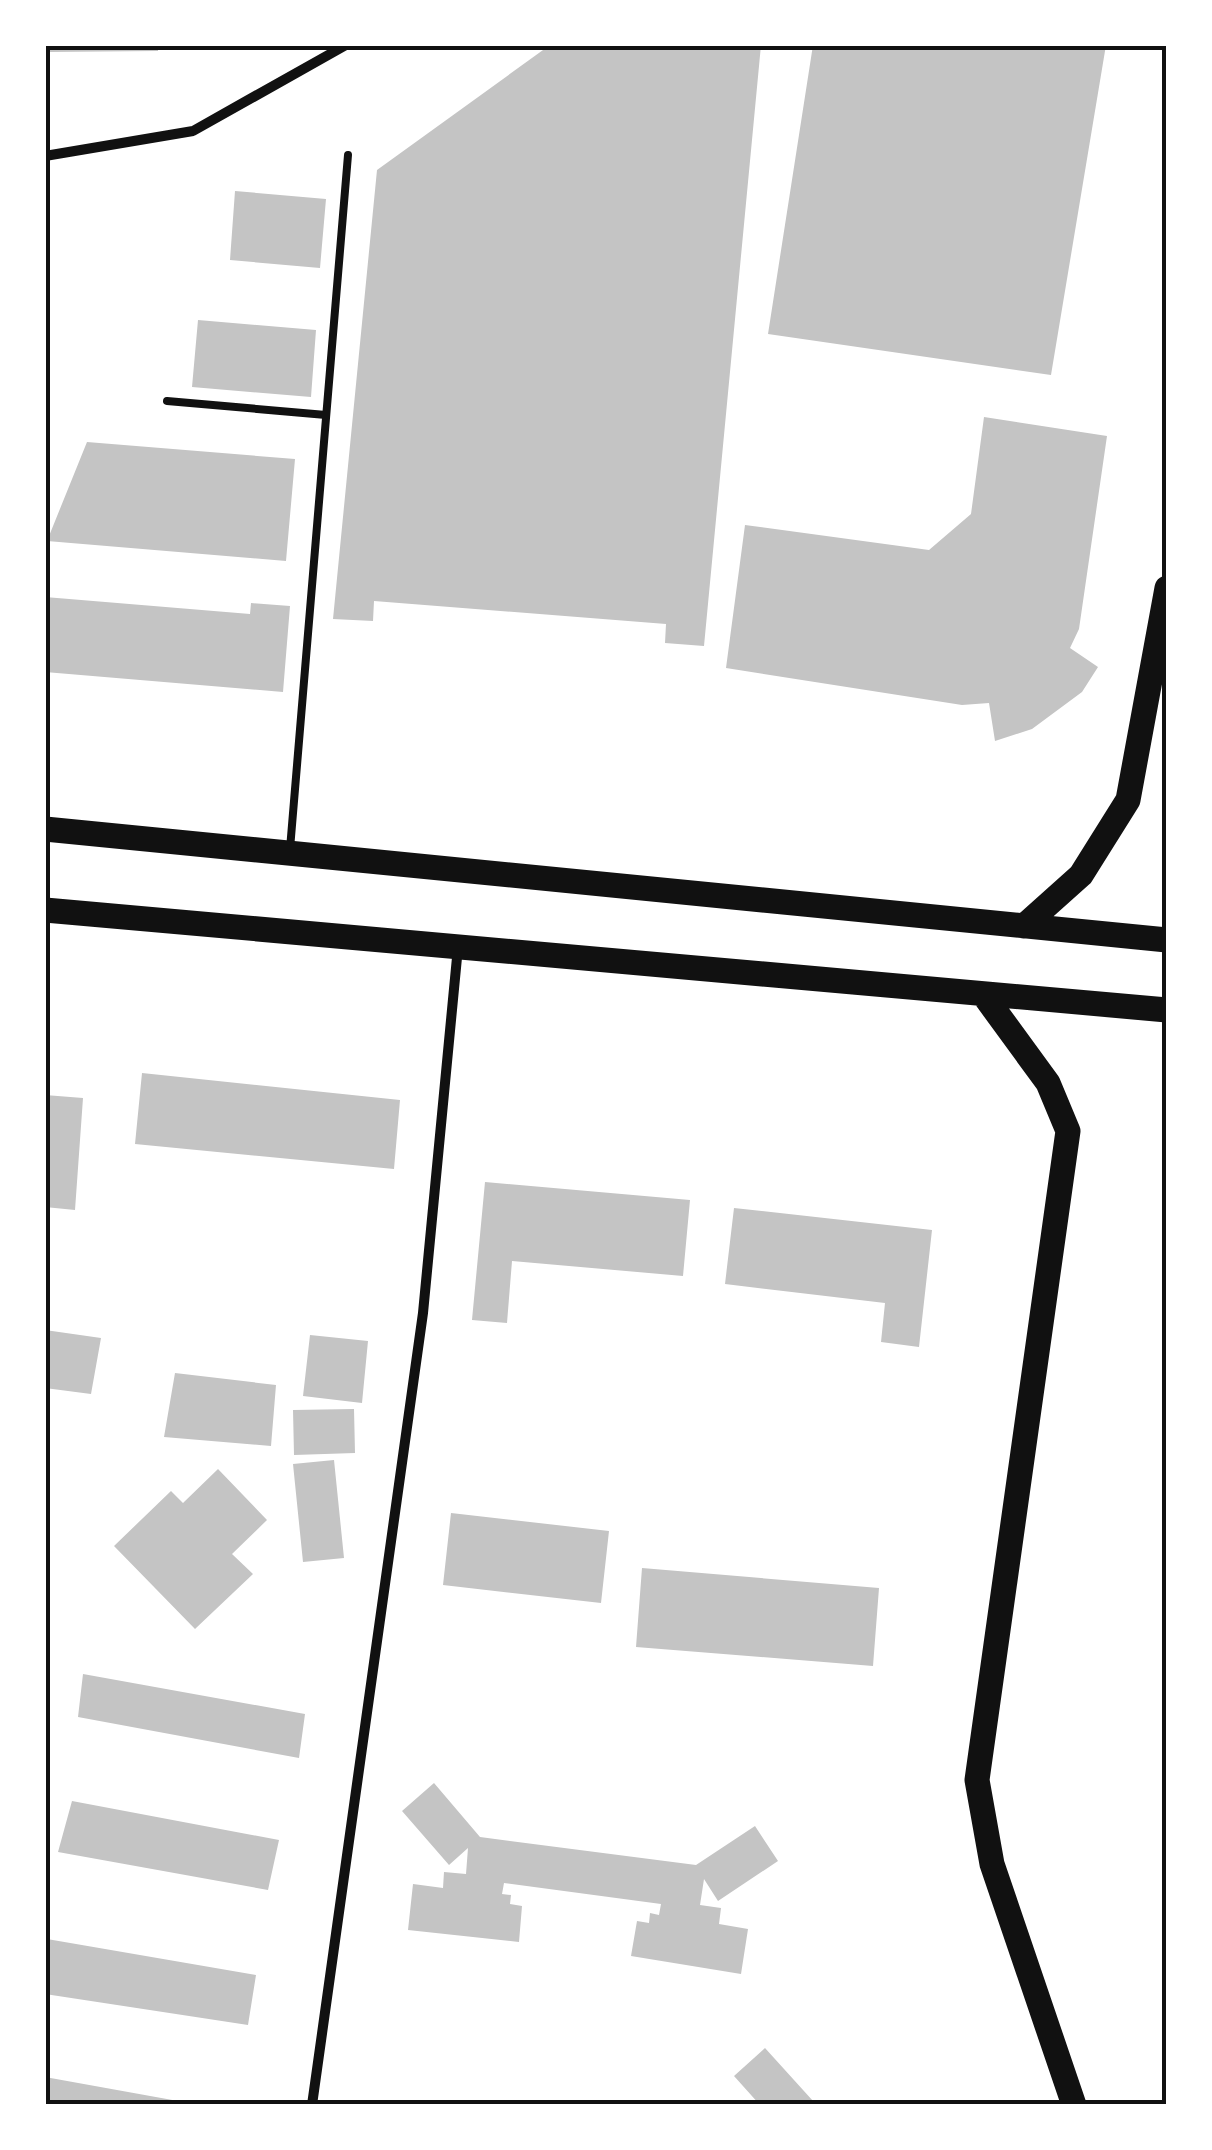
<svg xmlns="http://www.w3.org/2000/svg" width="1212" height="2150" font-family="Manrope,sans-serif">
	<rect width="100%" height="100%" fill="#fff"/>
	<path fill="#c4c4c4" d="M 50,45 L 158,45 L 158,51 L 50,52 Z
		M 550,45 L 761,45 L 704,646 L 665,643 L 666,624 L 374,601 L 373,621 L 333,619 L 377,170 Z
		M 813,45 L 1106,45 L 1051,375 L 768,334 Z
		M 235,191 L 326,199 L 320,268 L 230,260 Z
		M 198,320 L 316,330 L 311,397 L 192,387 Z
		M 984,417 L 1107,436 L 1079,629 L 1070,648 L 1098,667 L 1082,692 L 1032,729 L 995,741 L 989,703 L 962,705 L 726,668 L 745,525 L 929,550 L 971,514 Z
		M 87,442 L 295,459 L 286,561 L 47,541 Z
		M 45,597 L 250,614 L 251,603 L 290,606 L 283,692 L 45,672 Z
		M 142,1073 L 400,1100 L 394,1169 L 135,1144 Z
		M 45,1095 L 83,1098 L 75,1210 L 45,1207 Z
		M 485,1182 L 690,1200 L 683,1276 L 512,1261 L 507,1323 L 472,1320 Z
		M 734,1208 L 932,1230 L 919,1347 L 881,1342 L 885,1303 L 725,1284 Z
		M 45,1330 L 101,1338 L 91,1394 L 45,1388 Z
		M 310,1335 L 368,1341 L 362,1403 L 303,1396 Z
		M 175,1373 L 276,1385 L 271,1446 L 164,1437 Z
		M 354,1409 L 355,1453 L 294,1455 L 293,1410 Z
		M 334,1460 L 344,1558 L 303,1562 L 293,1464 Z
		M 218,1469 L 267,1520 L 232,1554 L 253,1574 L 195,1629 L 114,1546 L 171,1491 L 183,1503 Z
		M 451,1513 L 609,1531 L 601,1603 L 443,1585 Z
		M 642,1568 L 879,1588 L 873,1666 L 636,1647 Z
		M 83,1674 L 305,1714 L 299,1758 L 78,1717 Z
		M 434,1783 L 480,1837 L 696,1865 L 755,1826 L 778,1861 L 718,1901 L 704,1879 L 700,1905 L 721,1908 L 719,1924 L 748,1929 L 741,1974 L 631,1956 L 637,1921 L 649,1923 L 650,1913 L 659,1915 L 661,1904 L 504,1883 L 502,1894 L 511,1895 L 510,1904 L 522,1906 L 519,1942 L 408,1930 L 413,1884 L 443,1888 L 444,1872 L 466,1874 L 468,1848 L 449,1865 L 402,1811 Z
		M 72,1801 L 279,1840 L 268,1890 L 58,1852 Z
		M 47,1939 L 256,1975 L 248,2025 L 45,1994 Z
		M 765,2048 L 813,2101 L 824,2105 L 760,2105 L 734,2076 Z
		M 45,2077 L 189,2103 L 189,2105 L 45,2105 Z"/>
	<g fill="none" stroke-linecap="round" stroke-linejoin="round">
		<path stroke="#111" stroke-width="8" d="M 167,401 L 326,415
			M 290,849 L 348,155"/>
		<path stroke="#111" stroke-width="10" d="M 45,156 L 193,131 L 346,45
			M 312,2105 L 423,1313 L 458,947"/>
		<path stroke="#111" stroke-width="25" d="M 45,829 L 1167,940
			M 45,910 L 1167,1010
			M 1024,926 L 1081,875 L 1128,800 L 1167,588
			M 983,994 L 1048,1083 L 1068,1131 L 977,1780 L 992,1864 L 1074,2105"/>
	</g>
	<rect width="1212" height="2150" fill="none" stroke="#ffffff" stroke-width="95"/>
	<rect x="48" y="48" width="1116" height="2054" fill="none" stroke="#111" stroke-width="4"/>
</svg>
